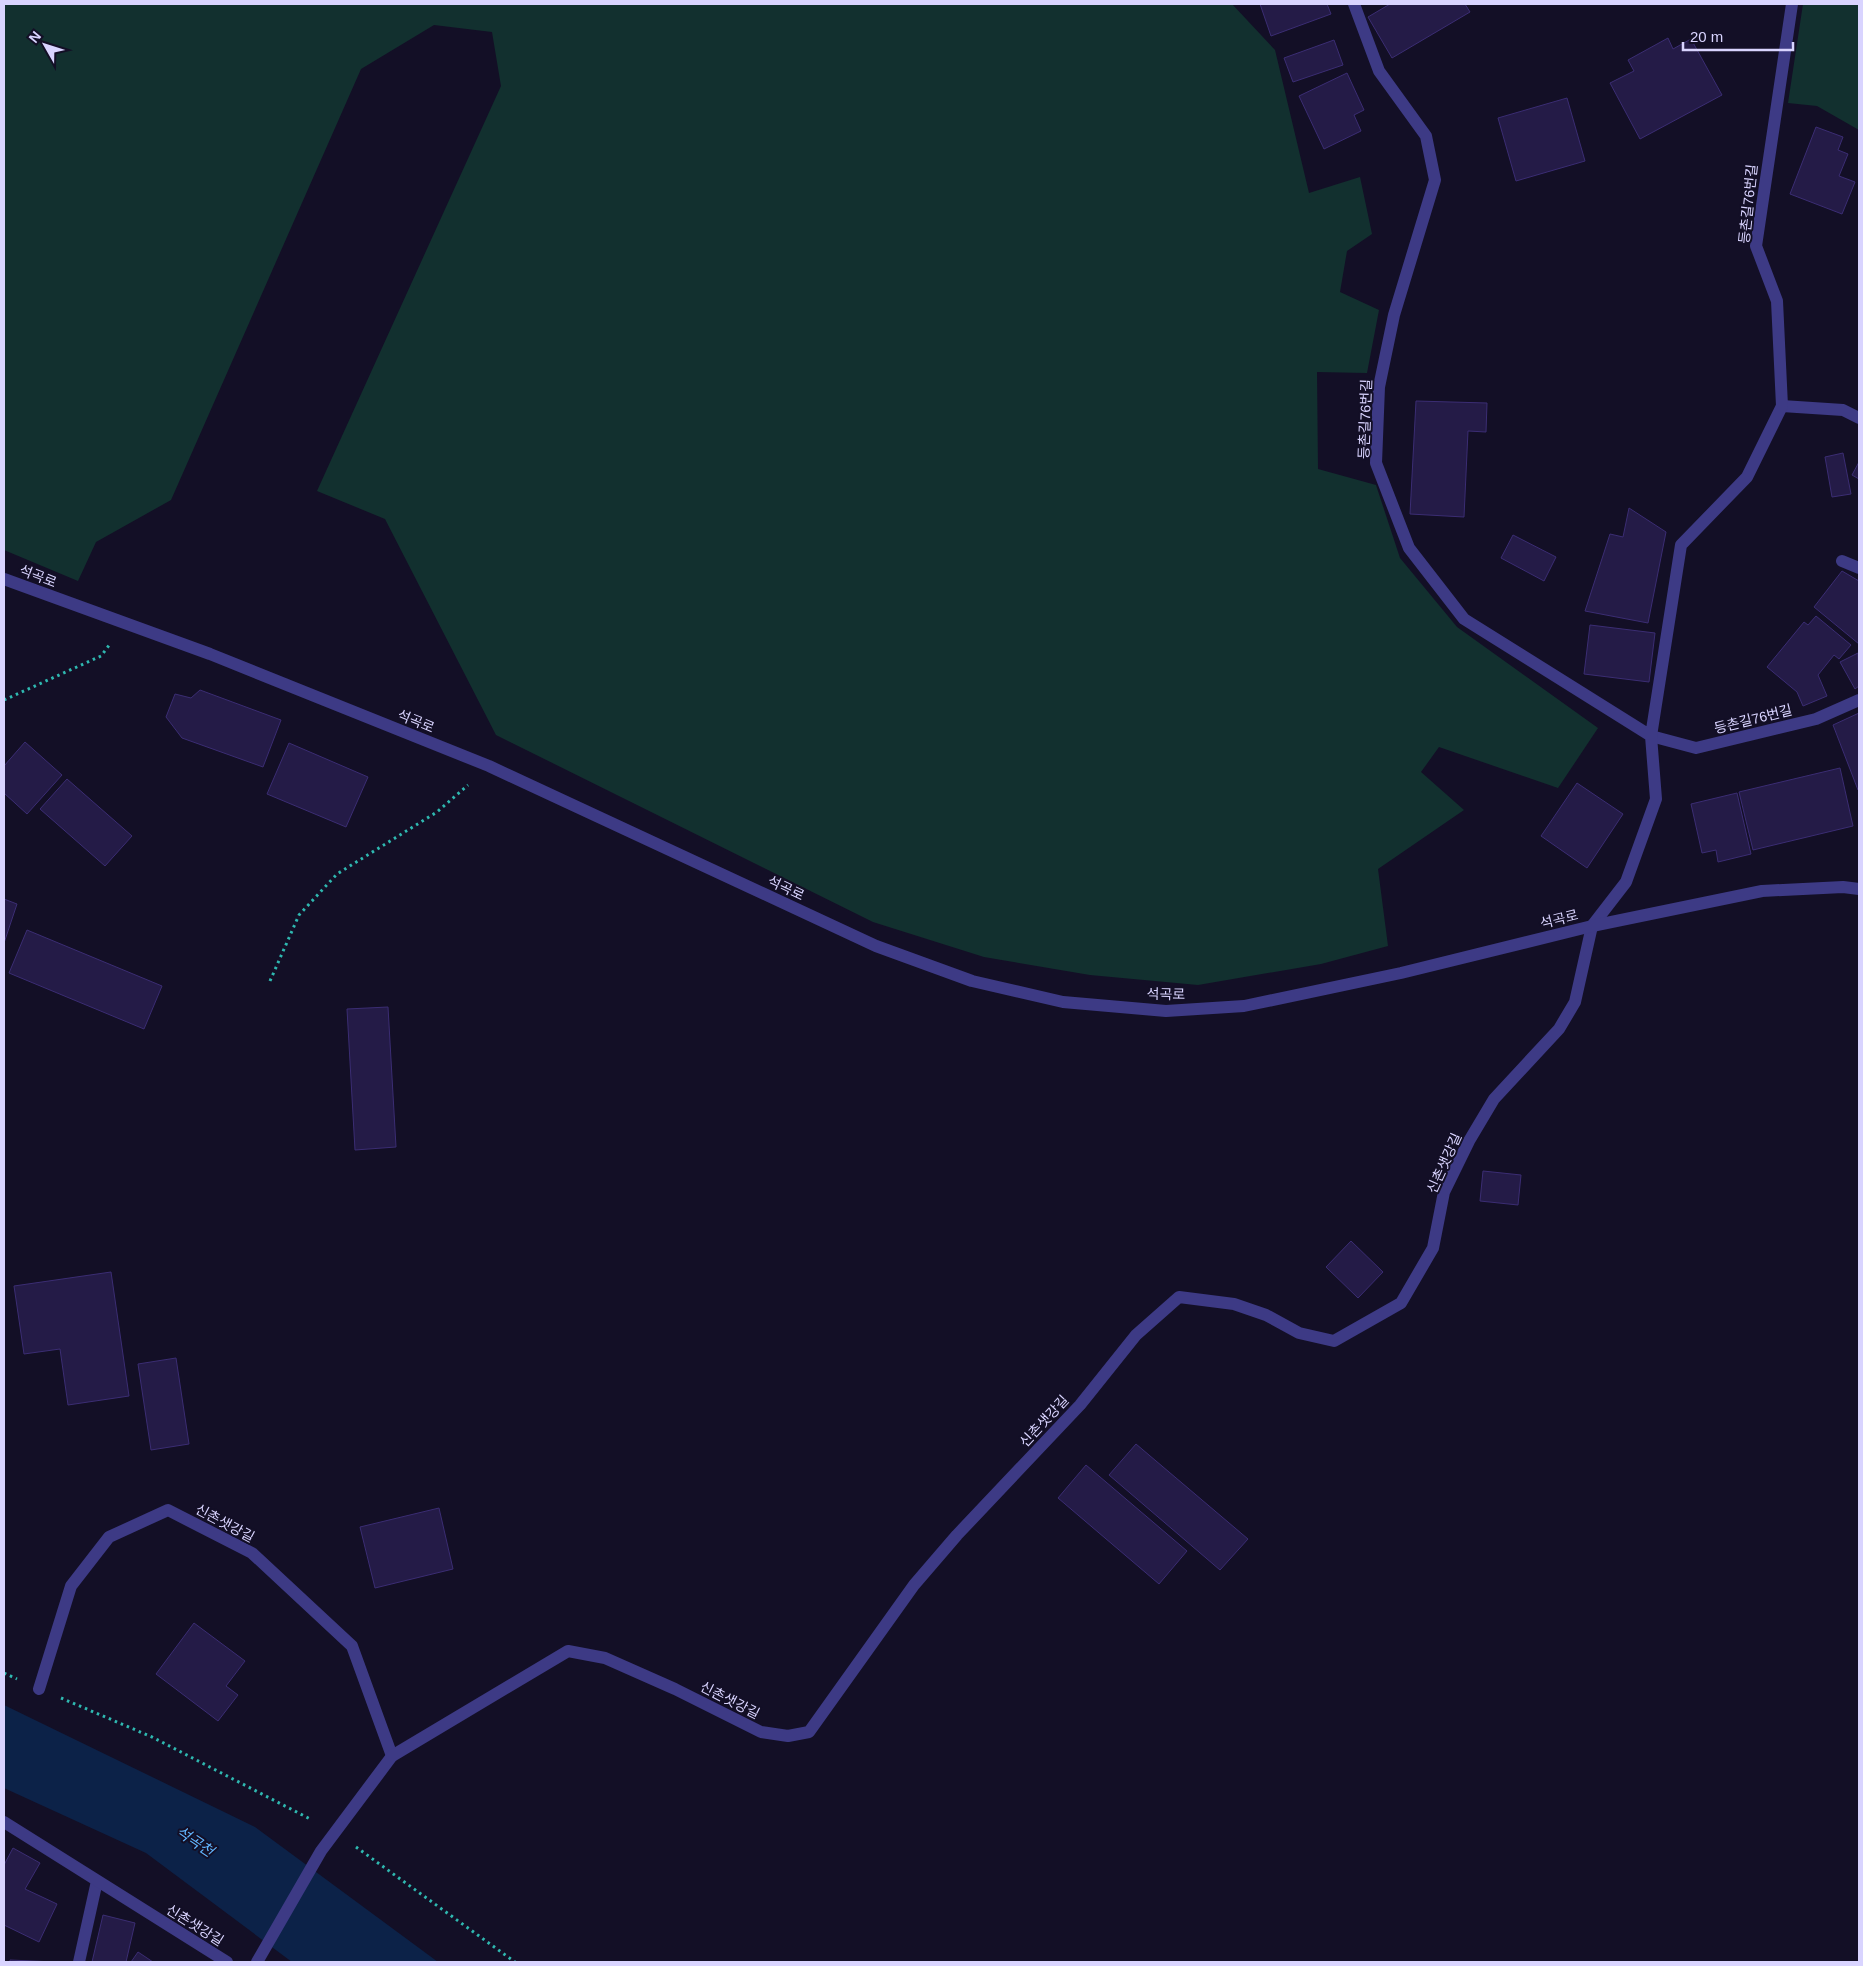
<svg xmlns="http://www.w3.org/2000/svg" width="1863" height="1966" font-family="Arial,'Noto Sans KR',sans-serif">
	<rect width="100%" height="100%" fill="#130f26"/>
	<path fill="#12302f" d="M 4,4 L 1232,4 L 1275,50 L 1309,193 L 1360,177 L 1372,234 L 1347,251 L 1340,292 L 1379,310 L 1367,373 L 1317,372 L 1318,469 L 1376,485 L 1400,558 L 1457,627 L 1598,728 L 1558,788 L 1439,747 L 1421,772 L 1464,810 L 1378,869 L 1388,946 L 1321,964 L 1198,985 L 1090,975 L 984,957 L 873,922 L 496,735 L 385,519 L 317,491 L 501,86 L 492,32 L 434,25 L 361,69 L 171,500 L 96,542 L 78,581 L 4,550 Z
		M 1803,4 L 1859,4 L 1859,130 L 1817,106 L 1788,103 Z"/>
	<path fill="#0c2248" d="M 4,1705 L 255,1827 L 438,1962 L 292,1962 L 146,1853 L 4,1788 Z"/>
	<path fill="#241b47" stroke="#3b2d73" d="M 1260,4 L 1327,4 L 1331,14 L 1271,36 Z
		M 1390,4 L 1465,4 L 1470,12 L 1392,58 L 1368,17 Z
		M 1668,38 L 1673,49 L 1691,39 L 1722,95 L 1640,139 L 1610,83 L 1634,71 L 1628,60 Z
		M 1334,40 L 1343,65 L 1293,82 L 1284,58 Z
		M 1347,73 L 1364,110 L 1354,115 L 1361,131 L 1324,149 L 1299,96 Z
		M 1567,98 L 1585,161 L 1516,181 L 1498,118 Z
		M 1816,127 L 1843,137 L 1838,150 L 1848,154 L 1839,176 L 1855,182 L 1842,214 L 1790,194 Z
		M 1416,401 L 1487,403 L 1486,432 L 1468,431 L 1464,517 L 1410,514 Z
		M 1843,453 L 1851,494 L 1832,497 L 1825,457 Z
		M 1859,462 L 1859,479 L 1852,475 Z
		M 1629,508 L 1666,532 L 1648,623 L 1585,611 L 1610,534 L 1623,537 Z
		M 1513,535 L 1556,557 L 1544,581 L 1501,558 Z
		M 1842,571 L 1859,581 L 1859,644 L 1814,607 Z
		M 1816,616 L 1851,645 L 1839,659 L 1834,655 L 1818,675 L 1827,696 L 1803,706 L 1797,692 L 1767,667 L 1804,622 L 1808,625 Z
		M 1590,625 L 1655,633 L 1649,682 L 1584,674 Z
		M 1858,653 L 1859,686 L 1855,689 L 1840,662 Z
		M 200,690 L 281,720 L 263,767 L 182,738 L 166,717 L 175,694 L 191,698 Z
		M 1859,713 L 1859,789 L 1858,790 L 1833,725 Z
		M 25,742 L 62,775 L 27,814 L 4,793 L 4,766 Z
		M 289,743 L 368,777 L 346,827 L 267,794 Z
		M 1840,768 L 1853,826 L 1753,850 L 1739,792 Z
		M 67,779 L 132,836 L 105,866 L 40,809 Z
		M 1577,783 L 1623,814 L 1587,868 L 1541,836 Z
		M 1737,793 L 1751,854 L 1718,862 L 1716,850 L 1702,853 L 1691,804 Z
		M 4,899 L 17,904 L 4,943 Z
		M 27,930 L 162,986 L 144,1029 L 9,973 Z
		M 388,1007 L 396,1147 L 355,1150 L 347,1009 Z
		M 1483,1171 L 1521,1175 L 1518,1205 L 1480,1201 Z
		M 1351,1241 L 1383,1272 L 1358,1298 L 1326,1267 Z
		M 111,1272 L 129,1396 L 68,1405 L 60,1349 L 24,1354 L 14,1286 Z
		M 176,1358 L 189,1444 L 151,1450 L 138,1364 Z
		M 1136,1444 L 1248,1539 L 1220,1570 L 1109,1475 Z
		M 1086,1465 L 1187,1551 L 1159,1584 L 1058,1498 Z
		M 439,1508 L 453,1569 L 375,1588 L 360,1527 Z
		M 194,1623 L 245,1661 L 226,1686 L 238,1695 L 218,1721 L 156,1674 Z
		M 13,1848 L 40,1863 L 25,1889 L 57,1904 L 39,1942 L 4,1925 L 4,1865 Z
		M 103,1915 L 135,1923 L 126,1962 L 92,1962 Z
		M 138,1952 L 153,1962 L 131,1962 Z
		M 10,1960 L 55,1962 L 10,1962 Z"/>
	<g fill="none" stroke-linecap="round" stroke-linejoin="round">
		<path stroke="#2fb8b0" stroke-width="3" stroke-dasharray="2.5 4" stroke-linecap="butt" d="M 4,700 L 101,656 L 110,644
			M 270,981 L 299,915 L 337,874 L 437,812 L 468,785
			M 4,1673 L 17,1679
			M 61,1698 L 152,1737 L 312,1820
			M 356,1847 L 515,1962"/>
		<path stroke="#3d3a85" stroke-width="12" d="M 1782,406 L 1843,410 L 1859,418
			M 1842,561 L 1859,568
			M 1651,736 L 1696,748 L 1816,719 L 1859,700
			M 39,1689 L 71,1586 L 109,1537 L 168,1510 L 252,1553 L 352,1646 L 392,1756
			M 79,1962 L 97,1881"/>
		<path stroke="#3d3a85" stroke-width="12" d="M 1354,4 L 1379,71 L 1426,136 L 1435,180 L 1394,315 L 1379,387 L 1376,463 L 1409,548 L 1464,619 L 1651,736
			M 4,1822 L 227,1962
			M 257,1962 L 321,1851 L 392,1756 L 568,1651 L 605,1658 L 675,1689 L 761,1732 L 788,1736 L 809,1732 L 914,1585 L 957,1535 L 1080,1405 L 1136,1335 L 1179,1297 L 1234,1304 L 1266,1315 L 1299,1333 L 1334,1341 L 1401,1303 L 1433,1248 L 1444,1192 L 1469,1141 L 1494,1099 L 1559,1029 L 1575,1002 L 1592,926 L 1626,882 L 1656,799 L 1651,736 L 1681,545 L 1747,477 L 1782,406 L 1777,301 L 1756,246 L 1792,4"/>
		<path stroke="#3d3a85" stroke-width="12" d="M 4,579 L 210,654 L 489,766 L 876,946 L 972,981 L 1063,1002 L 1166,1011 L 1244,1006 L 1401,973 L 1592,926 L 1762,891 L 1843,887 L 1859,889"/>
	</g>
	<g text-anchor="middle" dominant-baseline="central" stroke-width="4" stroke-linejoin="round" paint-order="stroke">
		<g font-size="14" fill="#d9d4ff" stroke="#130f26">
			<text transform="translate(1748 204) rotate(-84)">등촌길76번길</text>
			<text transform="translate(1365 419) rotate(-88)">등촌길76번길</text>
			<text transform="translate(38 576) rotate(21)">석곡로</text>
			<text transform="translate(1753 719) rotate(-14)">등촌길76번길</text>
			<text transform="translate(416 721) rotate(22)">석곡로</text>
			<text transform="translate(786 888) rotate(25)">석곡로</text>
			<text transform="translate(1559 919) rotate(-14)">석곡로</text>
			<text transform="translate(1166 994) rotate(1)">석곡로</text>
			<text transform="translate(1444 1163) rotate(-66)">신촌샛강길</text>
			<text transform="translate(1044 1421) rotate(-47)">신촌샛강길</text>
			<text transform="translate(225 1523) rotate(28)">신촌샛강길</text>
			<text transform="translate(730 1700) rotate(27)">신촌샛강길</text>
			<text transform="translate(195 1925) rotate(32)">신촌샛강길</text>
		</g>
		<g font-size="15" font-style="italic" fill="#62b6ff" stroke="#130f26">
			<text transform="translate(195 1841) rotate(34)">석곡천</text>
		</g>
	</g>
	<rect width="1863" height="1966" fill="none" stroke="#d9d4ff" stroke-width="10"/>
	<g transform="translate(45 45) rotate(309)" stroke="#130f26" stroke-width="4" paint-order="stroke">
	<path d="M0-4L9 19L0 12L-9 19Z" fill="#d9d4ff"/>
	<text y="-8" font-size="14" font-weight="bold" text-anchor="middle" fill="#d9d4ff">N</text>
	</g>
	<path d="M1683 42v8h110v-8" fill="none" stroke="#d9d4ff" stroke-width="2.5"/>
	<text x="1690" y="42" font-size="15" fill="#d9d4ff" stroke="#130f26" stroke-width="4" paint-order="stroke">20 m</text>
</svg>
